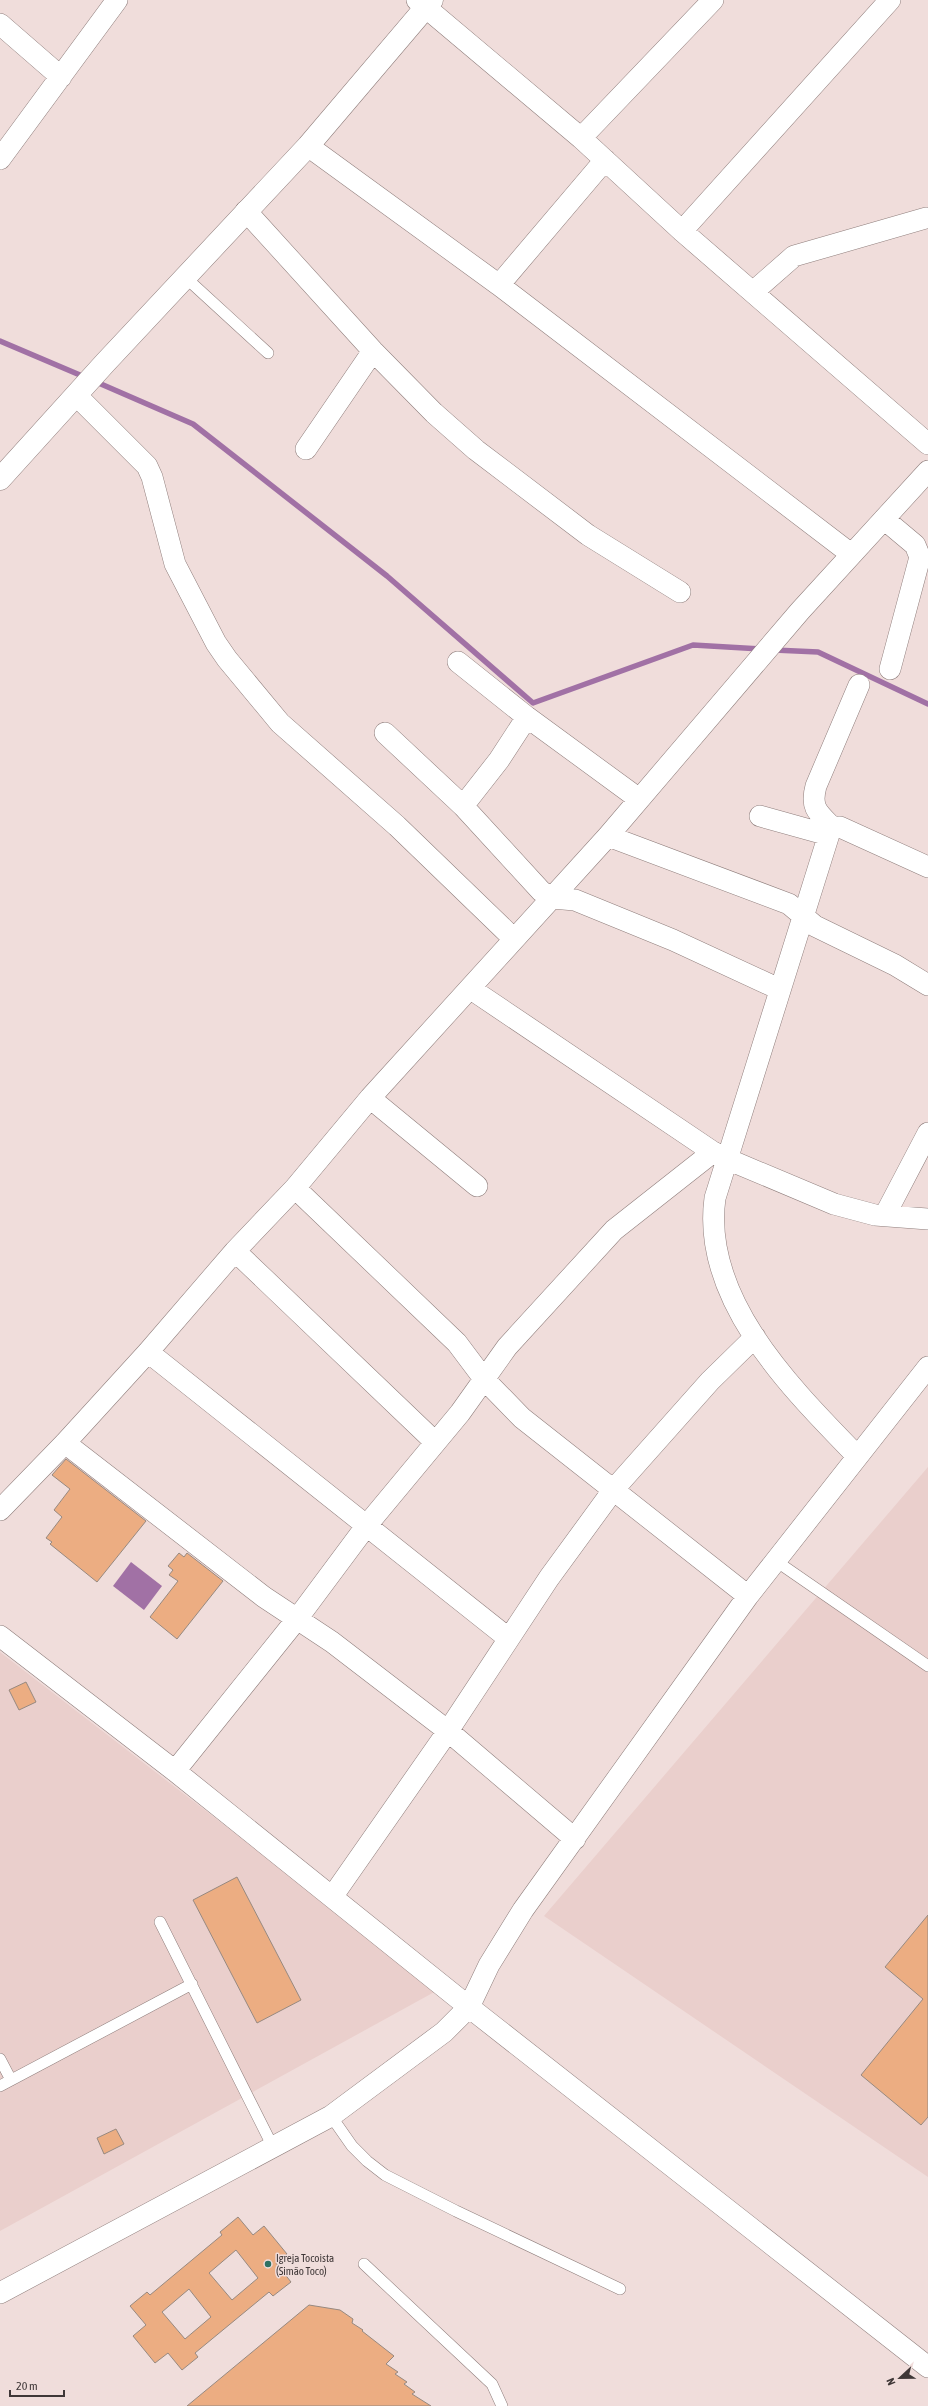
<svg xmlns="http://www.w3.org/2000/svg" width="928" height="2406" font-family="'Asap Condensed',sans-serif">
	<rect width="100%" height="100%" fill="#f0dddb"/>
	<path fill="#eacfcc" d="M 928,1467 L 928,2177 L 544,1916 Z
		M 0,1652 L 438,1990 L 0,2231 Z"/>
	<path fill="#a171a5" d="M 131,1562 L 162,1586 L 144,1610 L 113,1586 Z"/>
	<g fill="none" stroke-linecap="round" stroke-linejoin="round">
		<path stroke="#a171a5" stroke-width="5.5" d="M 0,341 L 87,378
			M 94,381 L 193,424 L 387,576 L 533,703 L 693,645 L 761,649
			M 774,650 L 818,652 L 928,704"/>
	</g>
	<path fill="#ecad82" stroke="#978980" fill-rule="evenodd" d="M 66,1459 L 146,1521 L 97,1582 L 50,1544 L 52,1542 L 46,1538 L 62,1517 L 54,1510 L 70,1489 L 52,1475 Z
		M 179,1553 L 184,1557 L 187,1553 L 223,1581 L 177,1639 L 150,1617 L 178,1581 L 169,1575 L 173,1570 L 168,1566 Z
		M 26,1682 L 36,1702 L 19,1710 L 9,1690 Z
		M 237,1877 L 301,2000 L 257,2023 L 193,1900 Z
		M 928,1915 L 928,2117 L 921,2125 L 861,2075 L 923,1999 L 885,1967 Z
		M 116,2129 L 124,2144 L 104,2154 L 97,2138 Z
		M 238,2217 L 253,2235 L 264,2226 L 287,2254 L 276,2263 L 291,2282 L 273,2296 L 269,2292 L 195,2353 L 198,2357 L 182,2370 L 168,2353 L 155,2363 L 133,2336 L 146,2325 L 130,2306 L 147,2292 L 150,2295 L 222,2235 L 220,2232 ZM 236,2250 L 258,2278 L 232,2300 L 209,2273 ZM 189,2289 L 211,2317 L 185,2339 L 162,2312 Z
		M 309,2305 L 340,2310 L 353,2319 L 352,2323 L 363,2330 L 362,2331 L 394,2356 L 386,2364 L 398,2372 L 395,2374 L 407,2382 L 404,2384 L 415,2392 L 412,2394 L 431,2406 L 187,2406 Z"/>
	<g fill="none" stroke-linecap="round" stroke-linejoin="round">
		<defs>
			<path id="service" d="M 185,277 L 268,353
				M 776,1561 L 928,1666
				M 160,1922 L 273,2147
				M 0,2059 L 11,2080
				M 0,2086 L 192,1984
				M 331,2116 L 352,2146 L 367,2161 L 385,2175 L 456,2211 L 620,2289
				M 364,2264 L 492,2384 L 502,2406"/>
			<path id="minor" d="M 417,0 L 581,138 L 682,231 L 928,444
				M 0,24 L 61,77
				M 581,138 L 713,0
				M 308,146 L 499,285 L 851,554
				M 0,159 L 117,0
				M 246,211 L 373,351 L 434,413 L 476,450 L 588,535 L 680,592
				M 682,231 L 890,0
				M 499,285 L 605,160
				M 753,292 L 794,256 L 926,218
				M 77,396 L 147,466 L 152,477 L 175,564 L 216,643 L 227,659 L 280,723 L 397,826 L 514,939
				M 306,449 L 373,351
				M 884,519 L 915,545 L 920,557 L 890,669
				M 458,662 L 527,717 L 639,799
				M 385,733 L 463,806 L 541,891 L 552,898 L 575,900 L 673,940 L 779,989
				M 463,806 L 499,760 L 527,717
				M 760,816 L 828,835
				M 833,828 C 818,813 810,808 816,786 L 859,685
				M 608,836 L 789,904 L 815,926 L 895,965 L 928,985
				M 471,989 L 713,1152 L 727,1159 L 834,1204 L 875,1215 L 928,1219
				M 370,1098 L 477,1186
				M 295,1188 L 457,1343 L 484,1379 L 522,1418 L 748,1596
				M 885,1215 L 928,1133
				M 235,1251 L 435,1442
				M 148,1352 L 508,1638
				M 65,1443 L 264,1597 L 332,1642 L 448,1731 L 575,1839
				M 857,1456 C 793,1390 701,1300 715,1198 L 830,831 L 833,828 L 840,827 L 928,867
				M 0,1510 L 65,1443 L 148,1352 L 235,1251 L 295,1188 L 370,1098 L 608,836 L 800,611 L 928,471
				M 0,1636 L 175,1771 L 469,2007 L 928,2367
				M 175,1771 L 297,1619 L 367,1525 L 460,1413 L 507,1347 L 614,1230 L 713,1152
				M 332,1897 L 448,1731 L 549,1578 L 614,1489 L 710,1381 L 755,1337
				M 0,2293 L 331,2116 L 444,2032 L 469,2007 L 489,1965 L 523,1910 L 748,1596 L 928,1367"/>
			<path id="tertiary" d="M 0,479 L 105,363 L 308,146 L 432,0"/>
		</defs>
		<use href="#service" stroke="#8f7e7c" stroke-width="12"/>
		<use href="#minor" stroke="#8f7e7c" stroke-width="22"/>
		<use href="#tertiary" stroke="#8f7e7c" stroke-width="23"/>
		<use href="#service" stroke="#fff" stroke-width="11"/>
		<use href="#minor" stroke="#fff" stroke-width="21"/>
		<use href="#tertiary" stroke="#fff" stroke-width="22"/>
	</g>
	<circle fill="#2e7163" stroke="#f0dddb" stroke-width="1.5" cx="268" cy="2264" r="4"/>
	<g text-anchor="middle" dominant-baseline="central" stroke-width="3" stroke-linejoin="round" paint-order="stroke">
		<g font-size="11" fill="#3f3737" stroke="#f0dddb" text-anchor="start">
			<text x="276" y="2258">Igreja Tocoista<tspan x="276" dy="13">(Simão Toco)</tspan></text>
		</g>
	</g>
	<g transform="translate(900 2378) rotate(248)" stroke="#f0dddb" stroke-width="3" paint-order="stroke">
	<path d="M0-3L7 15L0 10L-7 15Z" fill="#3f3737"/>
	<text y="-6" font-size="11" font-weight="bold" text-anchor="middle" fill="#3f3737">N</text>
	</g>
	<path d="M10 2390v6h54v-6" fill="none" stroke="#3f3737" stroke-width="2"/>
	<text x="16" y="2390" font-size="12" fill="#3f3737" stroke="#f0dddb" stroke-width="3" paint-order="stroke">20 m</text>
</svg>
